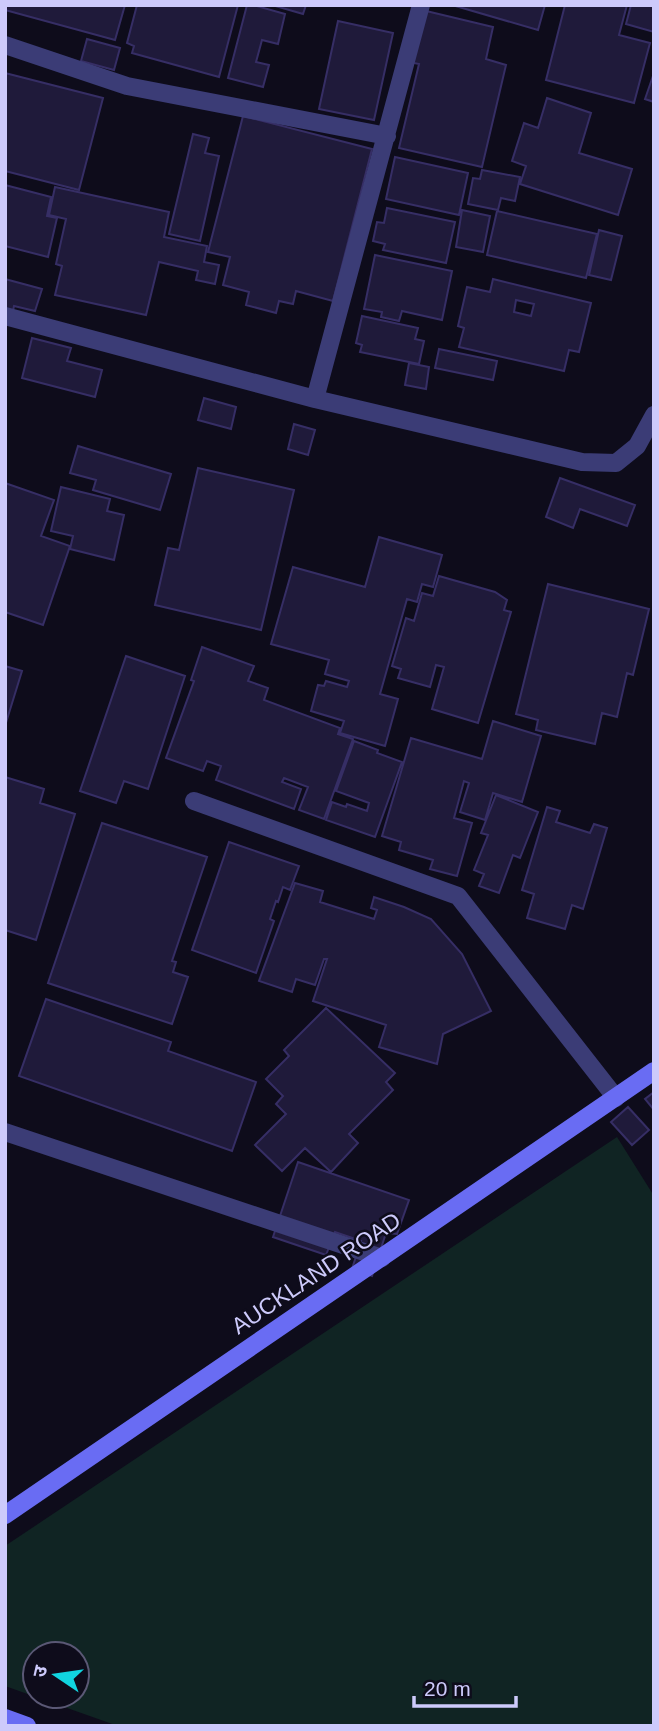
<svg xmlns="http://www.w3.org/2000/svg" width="659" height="1731" font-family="Helvetica,'Noto Sans Devanagari',sans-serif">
	<rect width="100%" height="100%" fill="#0e0c1b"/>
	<path fill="#102423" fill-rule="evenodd" d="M 617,1137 L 654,1196 L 654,1726 L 118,1726 L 5,1686 L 5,1546 ZM 35,1654 L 77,1654 L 77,1696 L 35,1696 Z"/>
	<path fill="#1f1a3a" stroke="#362e65" stroke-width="2" fill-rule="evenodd" d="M 5,5 L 125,5 L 115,40 L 5,10 Z
		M 137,5 L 238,5 L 219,77 L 132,53 L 134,46 L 127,43 Z
		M 247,5 L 253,5 L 285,14 L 278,44 L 262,40 L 256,62 L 269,65 L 263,87 L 228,78 Z
		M 272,5 L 306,5 L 303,14 Z
		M 452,5 L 545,5 L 538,30 Z
		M 565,5 L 627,5 L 619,35 L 650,43 L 634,103 L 546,80 Z
		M 631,5 L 654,5 L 654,32 L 626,24 Z
		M 422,10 L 493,27 L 486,59 L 506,65 L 482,167 L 399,148 L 419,64 L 409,62 Z
		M 338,21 L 393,33 L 374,120 L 319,109 Z
		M 87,39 L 120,48 L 114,70 L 81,61 Z
		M 5,73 L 103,98 L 79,190 L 5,171 Z
		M 654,73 L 654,102 L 645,99 Z
		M 547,98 L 591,113 L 579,153 L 632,169 L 618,215 L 520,184 L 526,166 L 512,161 L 524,123 L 538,128 Z
		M 243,116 L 372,149 L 333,301 L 296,291 L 293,304 L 279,301 L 276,313 L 246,305 L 249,292 L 223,285 L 230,257 L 208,252 Z
		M 193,134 L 209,138 L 205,153 L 219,156 L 200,241 L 169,234 Z
		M 395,157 L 468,173 L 459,215 L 386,199 Z
		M 482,170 L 520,177 L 515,201 L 501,198 L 498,210 L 468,204 L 473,178 L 480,179 Z
		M 5,185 L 51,197 L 47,216 L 57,218 L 48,257 L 5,246 Z
		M 55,187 L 169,212 L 164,237 L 207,246 L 204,262 L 219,265 L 215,284 L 196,280 L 198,271 L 159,262 L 146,315 L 55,295 L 62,266 L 56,264 L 66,219 L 49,215 Z
		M 387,208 L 455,222 L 446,263 L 383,250 L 385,244 L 373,241 L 377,222 L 384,223 Z
		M 462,210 L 490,216 L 483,252 L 456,247 Z
		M 497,211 L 597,234 L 586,278 L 487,255 Z
		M 599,230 L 622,236 L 611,280 L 589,275 Z
		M 375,255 L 452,271 L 442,320 L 402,311 L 399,321 L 381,317 L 382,312 L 364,309 Z
		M 5,279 L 42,289 L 35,311 L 14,306 L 13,311 L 5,309 Z
		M 493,279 L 591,303 L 579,352 L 569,350 L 564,371 L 459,347 L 464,328 L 458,326 L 467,287 L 490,292 ZM 516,300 L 534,304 L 531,316 L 514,312 Z
		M 362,316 L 418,328 L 415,339 L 424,341 L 419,364 L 360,352 L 362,345 L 356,343 Z
		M 32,338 L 71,348 L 67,361 L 102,370 L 95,397 L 22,378 Z
		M 439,349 L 497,361 L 493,380 L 435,368 Z
		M 409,363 L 429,367 L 426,389 L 405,385 Z
		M 204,398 L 236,407 L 231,429 L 198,420 Z
		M 294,424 L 315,430 L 308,455 L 288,449 Z
		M 78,446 L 171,474 L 160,510 L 93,490 L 96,480 L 70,473 Z
		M 198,468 L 294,490 L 261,630 L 155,605 L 168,548 L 179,550 Z
		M 560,478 L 635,505 L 627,526 L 580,509 L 573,528 L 546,517 Z
		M 5,483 L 54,500 L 41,536 L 70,546 L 43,625 L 5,612 Z
		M 61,487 L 110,499 L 107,511 L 124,515 L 114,560 L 70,549 L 73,536 L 51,531 Z
		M 379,537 L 442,555 L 433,587 L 422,584 L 417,602 L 407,599 L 380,694 L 398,699 L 385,746 L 340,733 L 344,721 L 311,711 L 318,685 L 324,686 L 326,681 L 347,687 L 349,681 L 325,674 L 329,660 L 271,644 L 293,567 L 365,587 Z
		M 439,576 L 495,592 L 507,600 L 504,610 L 511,612 L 478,723 L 432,709 L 444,667 L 436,665 L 430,687 L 398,678 L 401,669 L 392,666 L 406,618 L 414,621 L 422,593 L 433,596 Z
		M 548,584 L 649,609 L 633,675 L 627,673 L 617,717 L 602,713 L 595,744 L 536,730 L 538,720 L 516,714 Z
		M 202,647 L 254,666 L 248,681 L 268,688 L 264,700 L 340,728 L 338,734 L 353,739 L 324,819 L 299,810 L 308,787 L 284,778 L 282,782 L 301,789 L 294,809 L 216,780 L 221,766 L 207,761 L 203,771 L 166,758 L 194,681 L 191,680 Z
		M 126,656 L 185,676 L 148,789 L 124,781 L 116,803 L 80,791 Z
		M 5,666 L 22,671 L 5,726 Z
		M 493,721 L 541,736 L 522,802 L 493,793 L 485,820 L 460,812 L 469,783 L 464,781 L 454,818 L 472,823 L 457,876 L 430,869 L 433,860 L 399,850 L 401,842 L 382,836 L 411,738 L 482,759 Z
		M 354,741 L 378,750 L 377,753 L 402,762 L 375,837 L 326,820 L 332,802 L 346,807 L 347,804 L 367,811 L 369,803 L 336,791 Z
		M 5,777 L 44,789 L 40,803 L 75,814 L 36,940 L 5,930 Z
		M 496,795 L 538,812 L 520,858 L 513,855 L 499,893 L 479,886 L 484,874 L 474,870 L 488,835 L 481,833 Z
		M 547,807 L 560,811 L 556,822 L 590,833 L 594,824 L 607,828 L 583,909 L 572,905 L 565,929 L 527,918 L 534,894 L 522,890 Z
		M 102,823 L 207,857 L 172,961 L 176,962 L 173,972 L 188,977 L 172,1024 L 48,983 Z
		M 229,842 L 299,866 L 290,890 L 283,887 L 278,902 L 276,901 L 270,919 L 274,921 L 256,973 L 192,950 Z
		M 295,883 L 323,891 L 320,902 L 374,919 L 377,910 L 371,908 L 374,897 L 404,907 L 431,919 L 462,954 L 491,1011 L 443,1034 L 437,1064 L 379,1047 L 386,1025 L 313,1001 L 327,959 L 324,959 L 315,985 L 296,979 L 292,992 L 259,981 Z
		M 46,999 L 171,1042 L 168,1051 L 256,1082 L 232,1151 L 19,1076 Z
		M 326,1008 L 395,1073 L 386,1082 L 393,1090 L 349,1134 L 358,1143 L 331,1172 L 305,1148 L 282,1171 L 255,1145 L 286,1114 L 276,1104 L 283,1096 L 266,1079 L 289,1056 L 284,1050 Z
		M 654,1092 L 654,1110 L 645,1099 Z
		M 628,1107 L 649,1130 L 632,1145 L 611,1122 Z
		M 298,1162 L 409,1200 L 397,1234 L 386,1233 L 372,1276 L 352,1269 L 361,1241 L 335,1232 L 326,1255 L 273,1237 Z"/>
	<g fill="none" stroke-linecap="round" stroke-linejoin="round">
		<path stroke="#3b3c76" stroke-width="18" d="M 5,45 L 127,86 L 387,136
			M 5,316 L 315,399 L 582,462 L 616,463 L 637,446 L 654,415
			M 315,399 L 421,5
			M 194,801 L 458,896 L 616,1098
			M 5,1132 L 382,1258"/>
		<path stroke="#696cf3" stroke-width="18" d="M 5,1515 L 654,1071
			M 5,1718 L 27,1726"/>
	</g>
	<g text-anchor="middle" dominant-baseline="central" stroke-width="5" stroke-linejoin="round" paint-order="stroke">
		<g font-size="23" fill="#cdcafb" stroke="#0e0c1b">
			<text transform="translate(316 1273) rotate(-34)">AUCKLAND ROAD</text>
		</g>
	</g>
	<rect width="659" height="1731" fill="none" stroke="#cdcafb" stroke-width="14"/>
	<g transform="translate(56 1675) rotate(283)"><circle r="33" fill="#0e0c1b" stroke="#5a5875" stroke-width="2"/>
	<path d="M0-5L12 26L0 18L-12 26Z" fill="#11d5e0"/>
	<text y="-10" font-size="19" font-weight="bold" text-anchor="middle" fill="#cdcafb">उ</text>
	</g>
	<path d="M414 1696v10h102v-10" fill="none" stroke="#cdcafb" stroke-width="3.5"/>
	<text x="424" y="1696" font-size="21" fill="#cdcafb" stroke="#0e0c1b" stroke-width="5" paint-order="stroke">20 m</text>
</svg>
